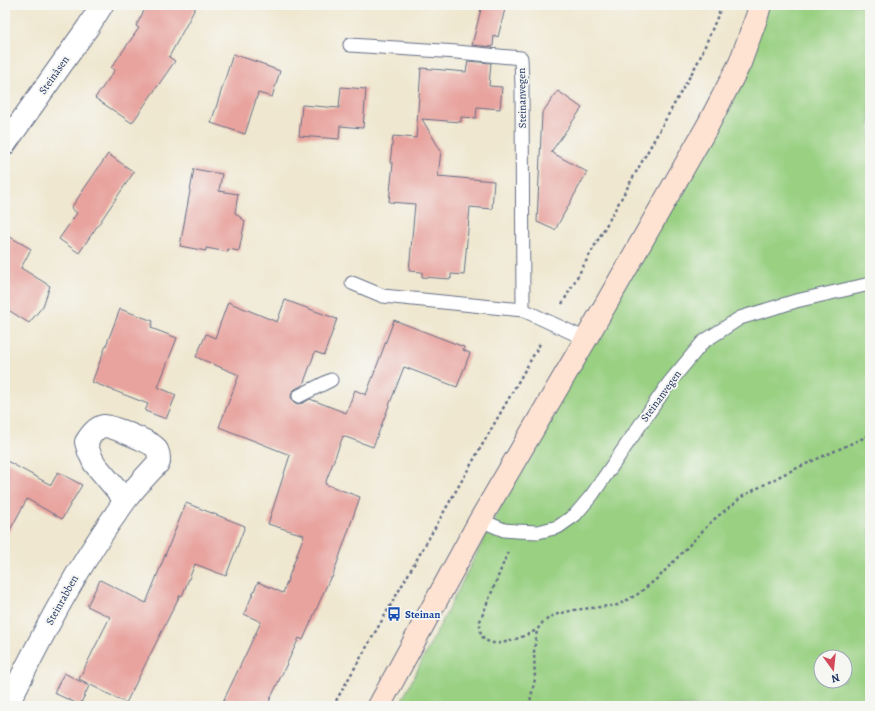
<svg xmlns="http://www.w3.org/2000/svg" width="875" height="711" font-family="Alegreya,serif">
	<rect width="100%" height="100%" fill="#f6f6f2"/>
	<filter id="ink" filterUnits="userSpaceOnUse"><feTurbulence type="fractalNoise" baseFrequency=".025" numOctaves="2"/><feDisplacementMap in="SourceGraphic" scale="8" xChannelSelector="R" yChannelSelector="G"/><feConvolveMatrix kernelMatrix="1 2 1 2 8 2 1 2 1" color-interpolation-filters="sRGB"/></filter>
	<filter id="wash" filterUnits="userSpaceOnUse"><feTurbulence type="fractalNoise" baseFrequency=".012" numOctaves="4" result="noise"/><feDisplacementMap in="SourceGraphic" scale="16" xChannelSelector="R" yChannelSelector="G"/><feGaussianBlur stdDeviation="0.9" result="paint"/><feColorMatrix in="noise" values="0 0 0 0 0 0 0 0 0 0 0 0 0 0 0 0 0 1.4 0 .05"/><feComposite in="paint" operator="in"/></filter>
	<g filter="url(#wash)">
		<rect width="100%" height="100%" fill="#efe7cf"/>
		<path fill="#99d082" stroke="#5a8070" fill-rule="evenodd" d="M 765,5 L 870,5 L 870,706 L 399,706 L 586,339 ZM 821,657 L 845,657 L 845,681 L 821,681 Z"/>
		<g id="blocks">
			<path fill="#e8a39e" d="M 147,5 L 197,5 L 169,57 L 175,61 L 132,123 L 95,98 L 115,70 L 111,68 L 139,28 L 136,26 Z
				M 482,5 L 506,5 L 498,37 L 494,35 L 493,47 L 472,45 Z
				M 233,54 L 266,65 L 266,66 L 280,71 L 272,97 L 258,93 L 245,134 L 211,123 Z
				M 468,61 L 491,63 L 489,86 L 502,87 L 500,109 L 477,107 L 476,118 L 461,117 L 461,122 L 422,119 L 441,151 L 438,176 L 494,181 L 492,209 L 470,207 L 464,275 L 451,274 L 451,279 L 422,277 L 422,272 L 409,271 L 415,204 L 389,202 L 393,163 L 390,163 L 393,136 L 416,138 L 421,68 L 466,72 Z
				M 341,87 L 366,89 L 363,128 L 340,126 L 339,139 L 299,136 L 302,105 L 339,108 Z
				M 558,91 L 582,108 L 551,152 L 587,172 L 555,230 L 537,222 L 542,113 Z
				M 108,154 L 134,172 L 79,253 L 59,239 L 77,213 L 71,208 Z
				M 194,169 L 222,174 L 219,191 L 238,194 L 235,213 L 245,221 L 239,251 L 228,249 L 228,252 L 206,248 L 206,251 L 180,246 Z
				M 5,234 L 31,249 L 21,268 L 50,286 L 43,306 L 29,323 L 5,308 Z
				M 285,300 L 337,319 L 324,355 L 315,352 L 303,385 L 295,389 L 292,392 L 291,396 L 292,400 L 295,403 L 298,404 L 303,403 L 310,399 L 346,413 L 355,390 L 366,395 L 394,320 L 464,347 L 463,350 L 470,353 L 457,387 L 404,367 L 373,447 L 343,436 L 325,484 L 360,497 L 332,578 L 330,578 L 303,640 L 299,638 L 267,706 L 221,706 L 261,622 L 244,614 L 258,582 L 283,593 L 304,535 L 268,524 L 290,455 L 219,427 L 239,375 L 196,357 L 206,334 L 215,338 L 228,302 L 277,322 Z
				M 120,309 L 153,321 L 151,328 L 177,338 L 158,387 L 176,395 L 166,419 L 145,411 L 148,404 L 92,382 Z
				M 5,460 L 51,485 L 58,472 L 82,485 L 62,519 L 27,499 L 5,539 Z
				M 186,503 L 245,526 L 226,576 L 195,564 L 182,596 L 180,595 L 126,703 L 79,679 L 110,617 L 87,606 L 100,580 L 146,603 Z
				M 64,673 L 89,686 L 80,705 L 54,693 Z"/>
		</g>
	</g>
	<g filter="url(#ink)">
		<use href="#blocks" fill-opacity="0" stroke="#656f86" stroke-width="1"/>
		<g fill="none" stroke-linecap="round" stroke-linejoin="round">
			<defs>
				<path id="lane" d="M 350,45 L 457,52 L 521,58 L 522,86 L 523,310
					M 352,283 L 383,296 L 523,310 L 586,339
					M 299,396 L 331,380
					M 480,520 L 504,530 L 516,531 L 538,532 L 558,527 L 575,515 L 592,495 L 669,383 L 703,342 L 740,318 L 796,301 L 870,284"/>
				<path id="street" d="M 5,144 L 88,27 L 102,5
					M 7,706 C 42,635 78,565 125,501 C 135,487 147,475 159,462 C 159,456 159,452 155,447 C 151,442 111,426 104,426 C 96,427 90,436 86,442 L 89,452 L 94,463 L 125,500"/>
				<path id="secondary" d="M 379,706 L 480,520 L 586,339 L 708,125 L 740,63 L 757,16 L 760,5"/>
			</defs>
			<use href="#lane" stroke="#656f86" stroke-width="15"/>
			<use href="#street" stroke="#656f86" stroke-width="24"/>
			<use href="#secondary" stroke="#656f86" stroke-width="24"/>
			<path stroke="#656f86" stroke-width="2.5" stroke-dasharray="3 3" stroke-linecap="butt" d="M 562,304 L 699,60 L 719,13 L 720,5
				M 508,552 L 480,621 C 480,625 480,630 481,634 C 490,654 523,636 537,630
				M 333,706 L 541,342
				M 529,706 L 535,679 L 534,652 L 537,630 L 543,622 L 554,615 L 574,610 L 618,605 L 638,594 L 659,577 L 712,521 L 743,496 L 784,474 L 870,435"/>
			<use href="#lane" stroke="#fff" stroke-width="13"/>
			<use href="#street" stroke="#fff" stroke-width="22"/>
			<use href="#secondary" stroke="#fee3d2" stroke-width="22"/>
		</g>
	</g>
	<defs>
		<symbol id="bus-bare" viewBox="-9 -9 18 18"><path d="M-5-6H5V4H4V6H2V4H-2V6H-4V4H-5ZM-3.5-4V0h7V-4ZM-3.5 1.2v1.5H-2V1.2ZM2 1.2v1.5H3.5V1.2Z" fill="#1a4fb4" stroke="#f6f6f2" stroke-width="2.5" paint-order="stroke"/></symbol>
	</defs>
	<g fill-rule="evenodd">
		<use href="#bus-bare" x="384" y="604" width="20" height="20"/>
	</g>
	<g text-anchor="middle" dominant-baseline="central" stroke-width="4" stroke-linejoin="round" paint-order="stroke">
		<g font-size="11" fill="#1b2f5e" stroke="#f6f6f2">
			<text transform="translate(54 75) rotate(-55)">Steinåsen</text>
			<text transform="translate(522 98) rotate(-91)">Steinanvegen</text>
			<text transform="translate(661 396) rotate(-54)">Steinanvegen</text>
			<text transform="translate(62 600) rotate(-61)">Steinrabben</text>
		</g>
		<g font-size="11" font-weight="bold" fill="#164399" stroke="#f6f6f2" text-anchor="start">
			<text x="405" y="614">Steinan</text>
		</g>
	</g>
	<rect width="875" height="711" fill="none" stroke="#f6f6f2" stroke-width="20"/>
	<g transform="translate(833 669) rotate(165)"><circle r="19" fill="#f6f6f2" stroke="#9ea6b7"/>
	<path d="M0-3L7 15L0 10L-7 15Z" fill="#d1495b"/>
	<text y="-6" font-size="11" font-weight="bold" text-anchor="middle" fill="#1b2f5e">N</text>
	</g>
</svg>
